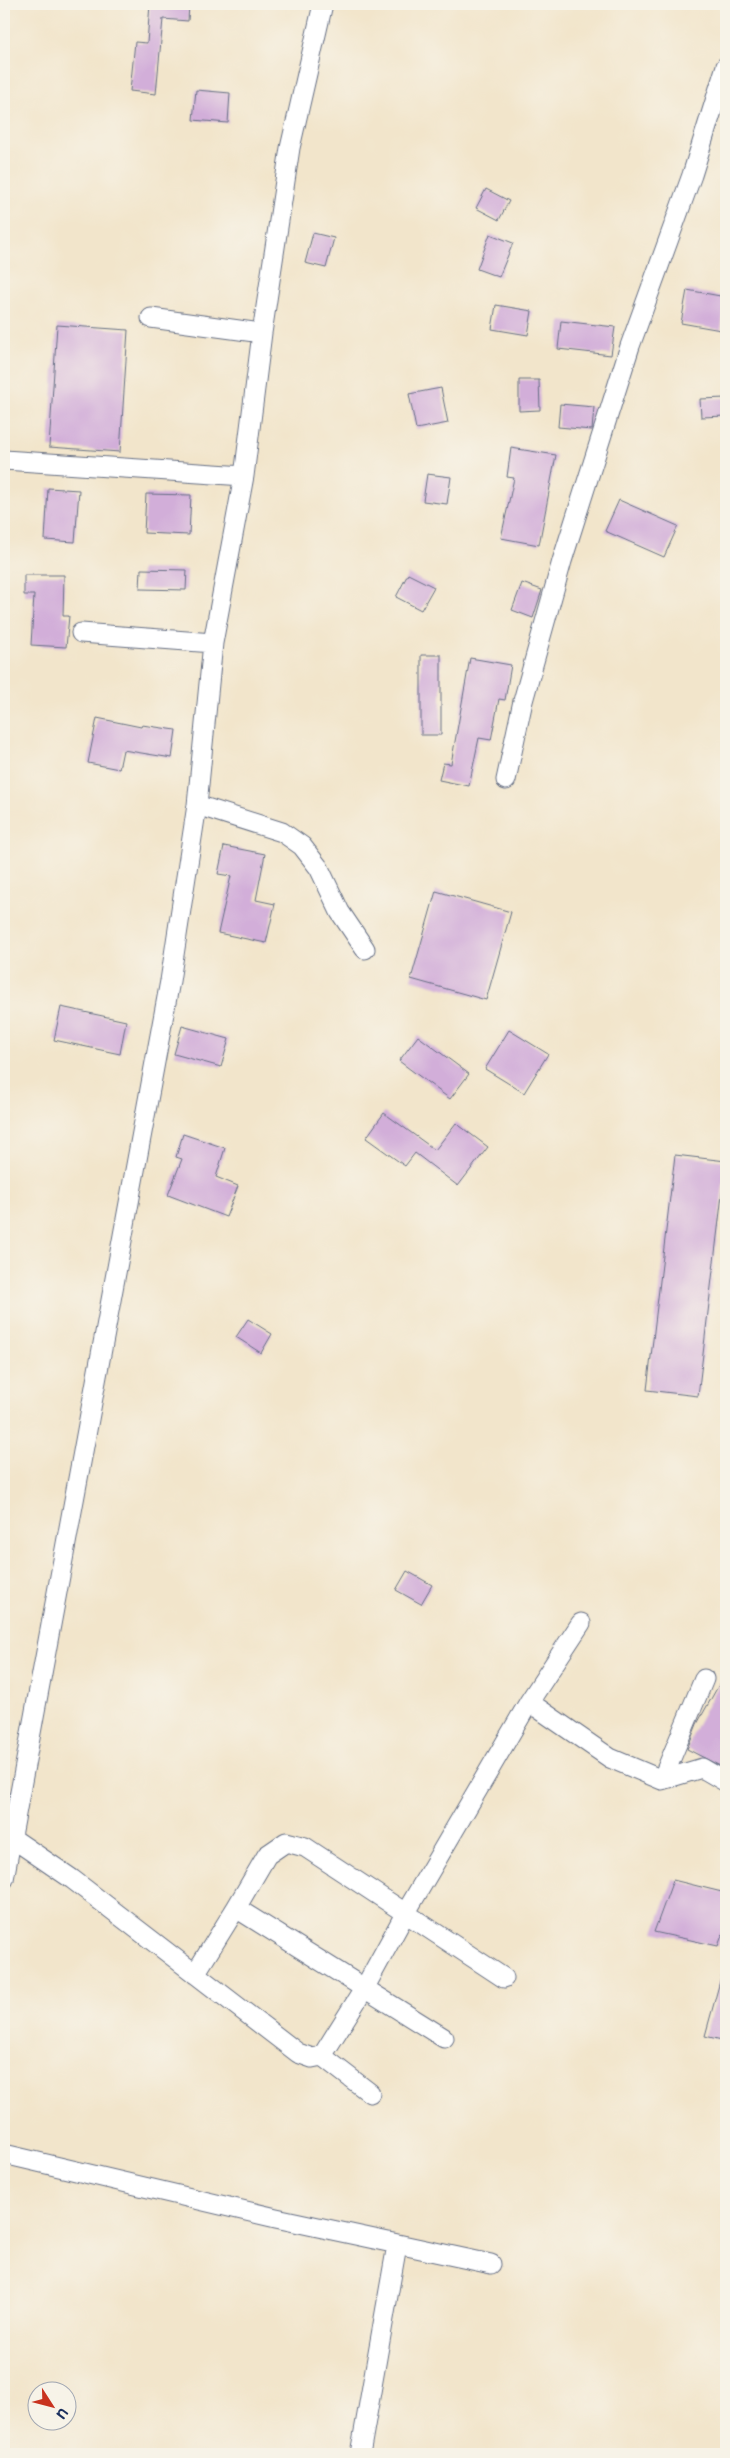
<svg xmlns="http://www.w3.org/2000/svg" width="730" height="2458" font-family="Mali,sans-serif">
	<rect width="100%" height="100%" fill="#f7f3e8"/>
	<filter id="ink" filterUnits="userSpaceOnUse"><feTurbulence type="fractalNoise" baseFrequency=".02" numOctaves="2"/><feDisplacementMap in="SourceGraphic" scale="10" xChannelSelector="R" yChannelSelector="G"/><feConvolveMatrix kernelMatrix="1 2 1 2 8 2 1 2 1" color-interpolation-filters="sRGB"/></filter>
	<filter id="wash" filterUnits="userSpaceOnUse"><feTurbulence type="fractalNoise" baseFrequency=".0096" numOctaves="4" result="noise"/><feDisplacementMap in="SourceGraphic" scale="20" xChannelSelector="R" yChannelSelector="G"/><feGaussianBlur stdDeviation="1.12" result="paint"/><feColorMatrix in="noise" values="0 0 0 0 0 0 0 0 0 0 0 0 0 0 0 0 0 1.4 0 .05"/><feComposite in="paint" operator="in"/></filter>
	<g filter="url(#wash)">
		<rect width="100%" height="100%" fill="#f2e5cb"/>
		<g id="blocks">
			<path fill="#d2aed9" d="M 150,4 L 189,4 L 188,21 L 163,19 L 156,94 L 130,91 L 135,42 L 147,43 Z
				M 196,90 L 230,93 L 228,123 L 193,120 Z
				M 486,189 L 509,201 L 499,220 L 476,208 Z
				M 313,233 L 334,238 L 326,268 L 305,263 Z
				M 490,234 L 513,243 L 499,277 L 477,269 Z
				M 687,290 L 726,297 L 721,330 L 681,323 Z
				M 496,305 L 532,311 L 528,335 L 492,329 Z
				M 561,321 L 615,327 L 611,355 L 558,349 Z
				M 57,325 L 128,330 L 120,452 L 49,447 Z
				M 519,380 L 539,380 L 540,410 L 519,411 Z
				M 441,388 L 448,423 L 416,429 L 409,394 Z
				M 726,398 L 726,416 L 701,417 L 700,399 Z
				M 560,404 L 594,407 L 592,430 L 558,427 Z
				M 511,448 L 556,455 L 539,545 L 501,538 L 514,478 L 507,477 Z
				M 427,474 L 451,477 L 447,504 L 423,501 Z
				M 48,488 L 79,490 L 75,542 L 45,540 Z
				M 146,494 L 191,495 L 189,535 L 144,533 Z
				M 619,500 L 678,526 L 664,557 L 605,531 Z
				M 141,569 L 187,570 L 186,590 L 140,589 Z
				M 408,574 L 434,587 L 421,610 L 396,597 Z
				M 24,575 L 64,575 L 63,616 L 69,616 L 66,647 L 31,645 L 34,595 L 24,595 Z
				M 522,583 L 542,590 L 533,618 L 512,610 Z
				M 421,655 L 441,655 L 441,735 L 421,735 Z
				M 470,658 L 511,665 L 505,700 L 499,699 L 491,740 L 479,738 L 469,786 L 439,780 L 443,763 L 451,764 Z
				M 97,718 L 141,727 L 142,725 L 176,730 L 172,758 L 123,750 L 119,769 L 88,763 Z
				M 224,846 L 265,854 L 256,900 L 275,904 L 266,943 L 218,933 L 231,876 L 218,874 Z
				M 436,891 L 511,912 L 486,1000 L 411,979 Z
				M 61,1007 L 126,1021 L 120,1054 L 54,1040 Z
				M 182,1026 L 229,1039 L 221,1067 L 174,1054 Z
				M 509,1030 L 548,1054 L 524,1093 L 485,1069 Z
				M 418,1036 L 469,1074 L 450,1099 L 399,1061 Z
				M 384,1113 L 435,1150 L 456,1123 L 488,1147 L 458,1186 L 415,1153 L 405,1166 L 366,1138 Z
				M 183,1134 L 225,1148 L 216,1177 L 238,1186 L 226,1217 L 168,1195 L 182,1159 L 176,1157 Z
				M 675,1155 L 726,1161 L 698,1396 L 647,1390 Z
				M 248,1319 L 272,1334 L 261,1353 L 236,1337 Z
				M 407,1571 L 432,1585 L 421,1604 L 396,1590 Z
				M 726,1672 L 726,1769 L 687,1749 L 697,1724 Z
				M 673,1880 L 726,1893 L 726,1925 L 718,1946 L 654,1932 Z
				M 722,1974 L 726,1975 L 726,2041 L 705,2036 Z"/>
		</g>
	</g>
	<g filter="url(#ink)">
		<use href="#blocks" fill-opacity="0" stroke="#666f84" stroke-width="1"/>
		<g fill="none" stroke-linecap="round" stroke-linejoin="round">
			<defs>
				<path id="minor" d="M 151,318 L 262,333
					M 4,460 L 244,476
					M 81,633 L 213,643
					M 506,780 L 523,701 L 562,561 L 630,346 L 692,175 L 726,66
					M 197,805 L 282,832 L 302,846 L 319,868 L 340,912 L 365,949
					M 529,1702 L 581,1623
					M 662,1780 L 704,1679
					M 4,1837 L 12,1838 L 72,1879 L 298,2053 L 312,2058 L 322,2056 L 364,1989 L 405,1914 L 529,1702 L 610,1758 L 662,1780 L 702,1768 L 726,1782
					M 4,1879 L 170,981 L 197,805 L 213,643 L 244,476 L 262,333 L 290,148 L 323,4
					M 236,1908 L 267,1855 L 286,1842 L 305,1847 L 504,1978
					M 195,1974 L 236,1908 L 444,2038
					M 322,2056 L 370,2093
					M 4,2154 L 276,2218 L 491,2264
					M 360,2454 L 397,2245"/>
			</defs>
			<use href="#minor" stroke="#666f84" stroke-width="21"/>
			<use href="#minor" stroke="#fff" stroke-width="19"/>
		</g>
	</g>
	<rect width="730" height="2458" fill="none" stroke="#f7f3e8" stroke-width="20"/>
	<g transform="translate(52 2406) rotate(126)"><circle r="24" fill="#f7f3e8" stroke="#9fa5b1"/>
	<path d="M0-4L9 19L0 12L-9 19Z" fill="#c8321e"/>
	<text y="-8" font-size="14" font-weight="bold" text-anchor="middle" fill="#1b2f5e">U</text>
	</g>
</svg>
